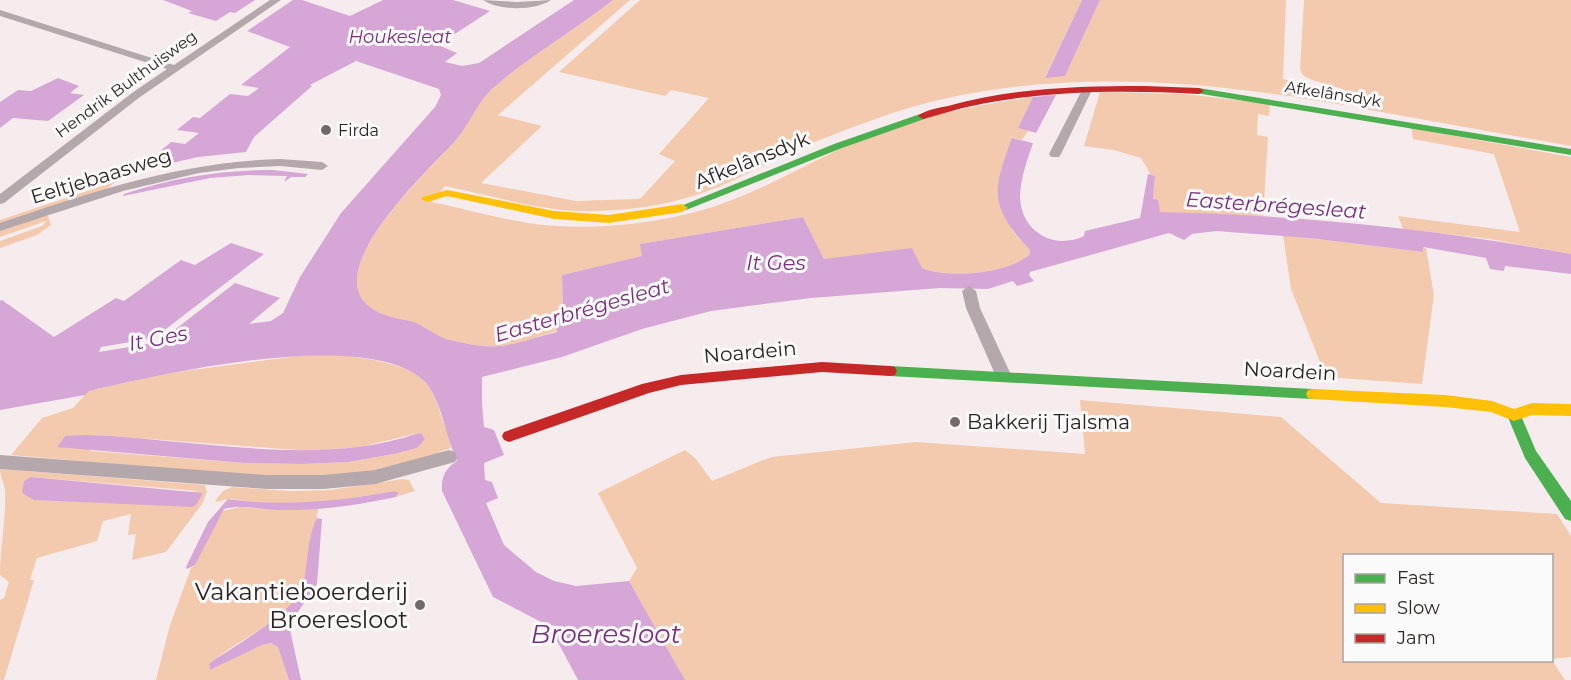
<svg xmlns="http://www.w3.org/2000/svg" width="1571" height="680" font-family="Montserrat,sans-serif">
	<rect width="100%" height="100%" fill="#f7eced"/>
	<path fill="#f3caae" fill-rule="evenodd" d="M 613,0 L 630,0 L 498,115 L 542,126 L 481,183 L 576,201 L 637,199 L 641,198 L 675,161 L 659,154 L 709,98 L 671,90 L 665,96 L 559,72 L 640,0 L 1082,0 L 1045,77 L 1065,76 L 1100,0 L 1286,0 L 1283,79 L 1333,92 L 1343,99 L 1344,105 C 1211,82 1076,69 943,99 C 894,110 848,129 802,147 C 774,159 747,175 718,187 C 680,203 638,210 596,211 C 546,213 494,196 445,186 L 432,202 C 466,209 500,219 534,224 C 583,230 635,226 683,215 C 747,201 802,165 862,139 C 916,116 975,106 1033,97 L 1018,128 L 1028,131 L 1022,140 L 1013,138 L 1012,230 L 1029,249 L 1030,254 C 1009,274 948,279 922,268 L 824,259 L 803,217 L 640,244 L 643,256 L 562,275 L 563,318 L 557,331 C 539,336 519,344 500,346 C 484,348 462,343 446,339 C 432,335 420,322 406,320 C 285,302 422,178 456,140 C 470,124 477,103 492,89 C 529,56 574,31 613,0 Z
		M 1304,0 L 1571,0 L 1571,146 L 1359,108 C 1354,82 1318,88 1302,74 L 1300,68 Z
		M 1100,92 L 1185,94 L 1270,104 L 1269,116 L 1258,114 L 1257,135 L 1268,137 L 1263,217 L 1160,212 L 1153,200 L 1155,176 L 1151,175 L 1141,158 L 1114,150 L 1084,146 Z
		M 1411,128 L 1571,157 L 1571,254 L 1490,239 L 1403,229 L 1398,216 L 1520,232 L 1494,154 L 1413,139 Z
		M 117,181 L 105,190 L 0,224 L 0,220 Z
		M 45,216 L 48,216 L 51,225 L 37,235 L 0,248 L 0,241 L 42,226 L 46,221 L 0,237 L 0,230 Z
		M 1283,235 L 1423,252 L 1423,247 L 1426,248 L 1434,295 L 1422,384 L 1326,377 L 1291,289 Z
		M 336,354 C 361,358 405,362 424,381 C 435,392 439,408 443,423 L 446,422 L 451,448 L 439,452 L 439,455 L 386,469 L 325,476 L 268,477 L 11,455 L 42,418 L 73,408 L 88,391 L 169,373 L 298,356 ZM 419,433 L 422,434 L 425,439 L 417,448 L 394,454 L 348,462 L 303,464 L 244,463 L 92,451 L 65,436 L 98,435 L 309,451 L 360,447 Z
		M 1080,400 L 1281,417 L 1381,503 L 1557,514 L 1571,536 L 1571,657 L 1552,659 L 1552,556 L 1344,556 L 1344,660 L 1552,660 L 1565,680 L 685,680 L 629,581 L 637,568 L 598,493 L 685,450 L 696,459 L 712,481 L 771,457 L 916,442 L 1085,454 Z
		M 0,469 L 205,485 L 207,492 L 202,504 L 166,552 L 132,560 L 136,534 L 128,535 L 131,514 L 103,521 L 97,541 L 37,558 L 30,580 L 34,580 L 4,680 L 0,680 L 0,600 L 4,598 L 9,582 L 0,575 C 0,547 6,520 5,492 C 5,483 0,478 0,469 ZM 31,477 L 199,491 L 107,502 L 34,500 Z
		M 403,479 L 409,480 L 415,491 L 396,497 L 399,494 L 394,491 C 340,501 286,508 232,499 C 225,498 222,503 215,501 L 223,491 L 232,487 L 290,491 L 330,490 Z
		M 240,507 L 281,510 L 318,509 C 316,523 306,584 300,594 C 283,621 233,643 209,664 L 210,670 L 262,645 L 271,643 L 278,647 L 289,680 L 156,680 L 170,625 L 191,568 L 195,565 L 222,511 Z"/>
	<path fill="#d6a6d7" d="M 163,0 L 255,0 L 235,13 L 230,12 L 216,21 L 188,13 L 192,11 Z
		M 293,0 L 302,0 L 350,16 L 383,0 L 453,0 L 490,11 L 438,45 L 457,53 L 445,62 L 462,66 L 479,63 L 574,0 L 613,0 C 574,31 529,56 492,89 C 477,103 470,124 456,140 C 422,177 285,302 406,320 C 420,322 432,334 446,339 C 462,343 484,348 500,346 C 519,344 539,336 557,332 L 556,320 L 563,318 L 562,275 L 642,256 L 640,244 L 803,217 L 824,259 L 912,248 L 922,268 C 948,279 1009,274 1030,254 L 1029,249 C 989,206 992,191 1012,138 L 1033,143 C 1027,161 1020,179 1020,198 C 1022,233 1055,250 1084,236 L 1085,231 L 1140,218 L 1148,174 L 1155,176 L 1153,199 L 1158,200 L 1160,212 C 1298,215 1436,229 1571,254 L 1571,274 L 1505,266 L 1504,271 L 1490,269 L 1486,258 L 1423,247 L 1423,252 L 1309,238 L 1216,231 L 1192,234 L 1184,240 L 1169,233 L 1030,272 L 1029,275 L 1034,281 L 1017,286 L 1013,281 L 988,289 L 940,288 L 811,298 L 711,311 L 642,329 L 562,357 L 482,377 L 482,403 L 484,427 L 494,430 L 504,455 L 484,463 L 485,480 L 492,482 L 498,498 L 486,503 L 504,545 L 536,572 L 554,581 L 576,586 L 629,581 L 685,680 L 578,680 L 553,633 L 556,626 L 545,624 L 493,597 L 442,491 C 441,478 445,468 457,461 C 446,438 441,396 423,380 C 363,327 162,374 89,391 L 85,395 L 0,410 L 0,301 L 2,300 L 54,337 L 116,298 L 124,301 L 181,260 L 195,265 L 231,243 L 264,254 L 154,338 L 101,347 L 99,352 L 159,342 L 235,283 L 280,298 L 249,324 L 271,321 L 283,313 L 300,277 L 341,213 L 435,107 L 441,95 L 439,89 L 356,61 L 310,85 L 312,86 L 254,137 L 246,152 L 198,157 L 137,171 L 171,142 L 185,144 L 199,133 L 177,130 L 193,117 L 200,118 L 230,94 L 248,96 L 259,88 L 241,85 L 290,47 L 247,31 Z
		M 1082,0 L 1100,0 L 1065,76 L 1045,78 Z
		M 58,78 L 79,86 L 70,93 L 84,95 L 48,121 L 13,118 L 0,128 L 0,102 L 18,90 L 31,91 Z
		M 1056,95 L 1036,133 L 1018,128 L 1033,97 Z
		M 273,170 L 308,174 L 305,177 L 291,177 L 284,182 L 287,176 L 249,175 L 210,178 L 123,196 L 124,194 C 172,178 222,170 273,170 Z
		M 419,433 L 422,434 L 425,439 L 417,448 L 394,454 L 348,462 L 303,464 L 244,463 L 57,447 L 65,436 C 95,433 125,437 156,440 C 243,447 334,462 419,433 Z
		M 31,477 L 203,493 L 196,505 L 192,507 L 34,500 L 22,493 L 24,481 Z
		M 394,491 L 399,493 L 396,497 C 356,505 322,511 280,510 C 262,510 242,504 224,509 L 195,565 L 187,569 L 186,567 L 208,522 L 228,499 C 284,507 339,501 394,491 Z
		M 317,518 L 322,519 L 317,584 L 289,625 L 301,680 L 289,680 L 278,647 L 271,643 L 262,645 L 210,670 L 209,664 L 214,660 C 235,646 297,610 303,586 C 308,565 307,537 317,518 Z"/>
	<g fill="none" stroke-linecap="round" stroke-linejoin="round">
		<path fill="#b5a8ad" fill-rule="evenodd" d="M 270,0 L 281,0 L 140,97 L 4,203 L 0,204 L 0,194 L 132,93 L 167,69 L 0,16 L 0,10 L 174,65 Z
			M 483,0 L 517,2 L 551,0 C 535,11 499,11 483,0 Z
			M 1087,87 L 1092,90 L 1061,154 L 1059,157 L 1051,157 L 1049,154 L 1082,90 Z
			M 280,159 L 322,162 L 328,166 L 322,170 L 280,166 L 239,168 L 199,173 L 123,191 L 0,231 L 0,223 C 95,191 179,162 280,159 Z
			M 969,286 L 976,291 L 980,308 L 1012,377 L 1010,381 L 998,381 L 966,308 L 962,291 Z
			M 449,450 L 455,452 L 457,457 L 455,462 L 375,484 L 324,489 L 266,489 L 0,469 L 0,455 L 266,475 L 324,475 L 375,470 Z"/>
		<path fill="#4caf50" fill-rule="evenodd" d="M 1199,88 L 1571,149 L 1571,155 L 1196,93 L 1194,91 Z
			M 923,113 L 927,114 L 927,118 L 842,148 L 686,210 L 678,210 L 676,208 L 834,144 Z
			M 890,366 L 1313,389 L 1318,390 L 1320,394 L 1318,398 L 1313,399 L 890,376 L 885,375 L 883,371 L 885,367 Z
			M 1514,409 L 1519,411 L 1536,451 L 1571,501 L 1571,521 L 1565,519 L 1525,458 L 1507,415 L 1509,411 Z"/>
		<path fill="#ffc107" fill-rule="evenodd" d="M 447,190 L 554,211 L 609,215 L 682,204 L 688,208 L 682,212 L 609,223 L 554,219 L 447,196 L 427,202 L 421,199 L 423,197 Z
			M 1313,389 L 1445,395 L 1492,401 L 1514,409 L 1532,403 L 1571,404 L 1571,416 L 1532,415 L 1514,421 L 1491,412 L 1445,407 L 1313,399 L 1308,398 L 1306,394 L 1308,390 Z"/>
		<path fill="#c62828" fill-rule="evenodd" d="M 1144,86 L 1199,88 L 1204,91 L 1199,94 C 1123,90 1047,90 972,106 C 956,109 939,115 923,119 L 918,116 C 925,110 938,108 948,106 C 1011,88 1079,86 1144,86 Z
			M 822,362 L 890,366 L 895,367 L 897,371 L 895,375 L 890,376 L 822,372 L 681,385 L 649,393 L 509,442 L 504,440 L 502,436 L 504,432 L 642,384 L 681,375 Z"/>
	</g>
	<g fill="#74696a" stroke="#fbfbfb" stroke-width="2">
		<circle cx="326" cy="130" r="6"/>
		<circle cx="955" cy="422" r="6"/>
		<circle cx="420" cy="605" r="6"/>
	</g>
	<g text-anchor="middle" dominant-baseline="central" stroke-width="6" stroke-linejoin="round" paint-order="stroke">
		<g font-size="16" fill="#2e2223" stroke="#fbfbfb">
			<text transform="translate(126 84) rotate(-36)">Hendrik Bulthuisweg</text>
			<text transform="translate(1333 94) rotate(9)">Afkelânsdyk</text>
		</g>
		<g font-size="16" fill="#2e2223" stroke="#fbfbfb" text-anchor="start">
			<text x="338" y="130">Firda</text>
		</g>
		<g font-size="18" font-style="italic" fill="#7b2f83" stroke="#fbfbfb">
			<text x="400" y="37">Houkesleat</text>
		</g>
		<g font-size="20" fill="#2e2223" stroke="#fbfbfb">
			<text transform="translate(752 160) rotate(-22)">Afkelânsdyk</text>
			<text transform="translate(101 176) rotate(-17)">Eeltjebaasweg</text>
			<text transform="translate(750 352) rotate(-5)">Noardein</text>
			<text transform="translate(1290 371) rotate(3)">Noardein</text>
		</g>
		<g font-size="20" fill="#2e2223" stroke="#fbfbfb" text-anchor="start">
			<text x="967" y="422">Bakkerij Tjalsma</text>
		</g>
		<g font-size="21" font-style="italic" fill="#7b2f83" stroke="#fbfbfb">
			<text transform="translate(1276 205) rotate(4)">Easterbrégesleat</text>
			<text x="776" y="262">It Ges</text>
			<text transform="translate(582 310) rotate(-16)">Easterbrégesleat</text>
			<text transform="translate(158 338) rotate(-11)">It Ges</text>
		</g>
		<g font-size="24" fill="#2e2223" stroke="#fbfbfb" text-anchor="end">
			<text x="408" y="591">Vakantieboerderij<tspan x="408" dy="28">Broeresloot</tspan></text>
		</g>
		<g font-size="26" font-style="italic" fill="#7b2f83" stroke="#fbfbfb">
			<text x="606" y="634">Broeresloot</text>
		</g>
	</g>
	<rect x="1343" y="554" width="210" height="108" fill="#fbfbfb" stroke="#a9a4a5" stroke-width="1.5"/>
	<rect x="1355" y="574" width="30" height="9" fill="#4caf50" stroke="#a9a4a5" stroke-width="1.5"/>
	<text x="1397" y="584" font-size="18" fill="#2e2223">Fast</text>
	<rect x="1355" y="604" width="30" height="9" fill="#ffc107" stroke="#a9a4a5" stroke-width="1.5"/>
	<text x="1397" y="614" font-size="18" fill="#2e2223">Slow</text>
	<rect x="1355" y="634" width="30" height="9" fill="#c62828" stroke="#a9a4a5" stroke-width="1.5"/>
	<text x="1397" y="644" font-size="18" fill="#2e2223">Jam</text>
</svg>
